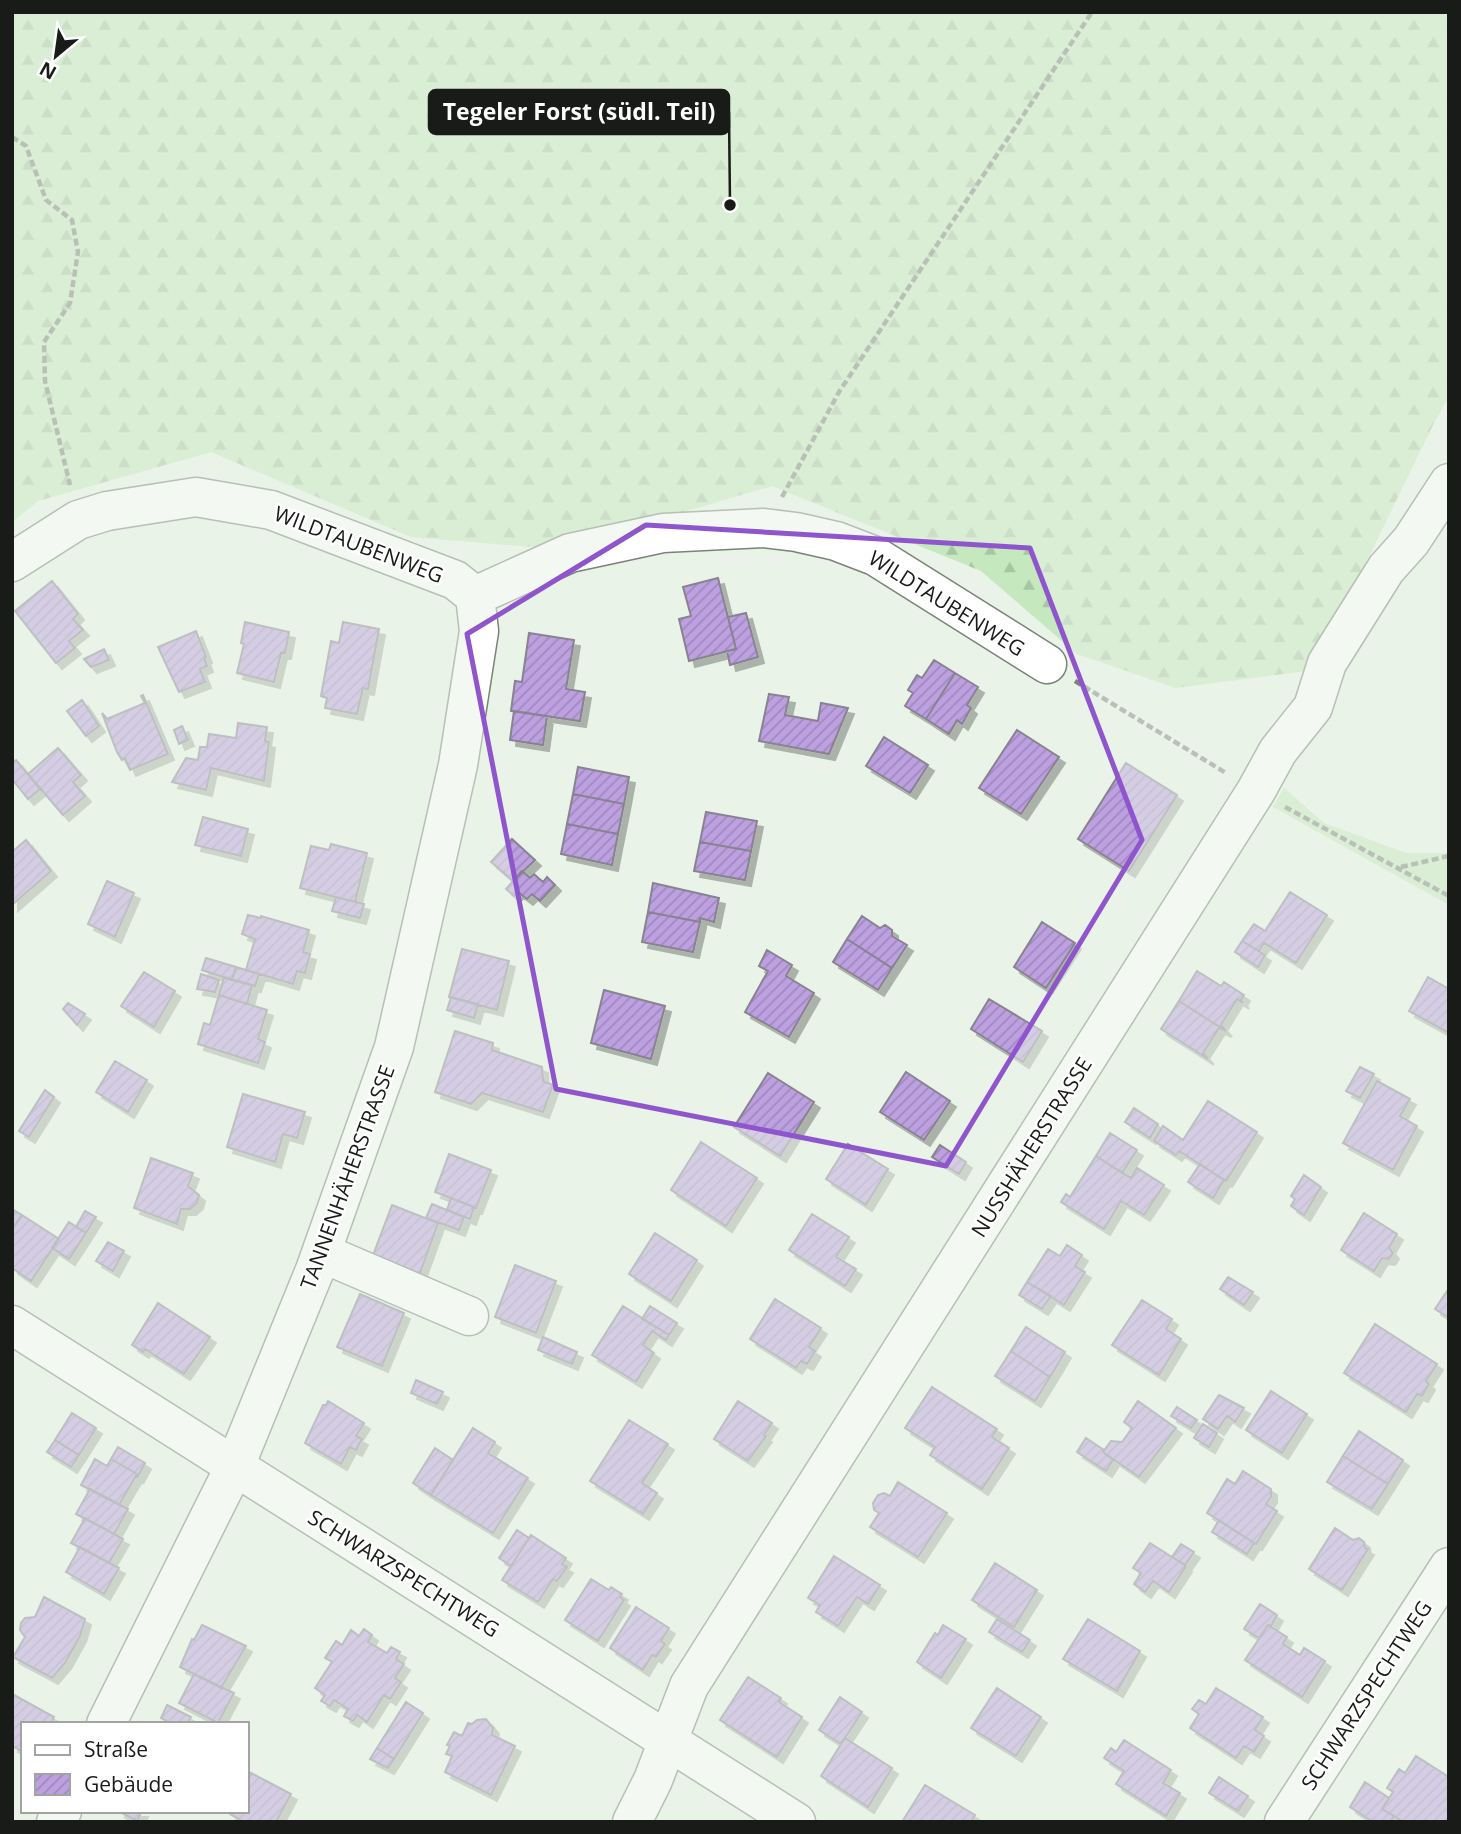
<svg xmlns="http://www.w3.org/2000/svg" width="1461" height="1834" font-family="'Open Sans',sans-serif">
	<defs>
		<pattern id="forest-firs" width="22" height="20" patternUnits="userSpaceOnUse" patternTransform="scale(1.75)"><rect width="22" height="20" fill="#c6e8bf"/><path d="M5 1l3.5 6h-7zM16 11l3.5 6h-7z" fill="#a9c6a3"/></pattern>
		<pattern id="building-hatch" width="6" height="6" patternUnits="userSpaceOnUse" patternTransform="scale(1.75)"><rect width="6" height="6" fill="#bca0e0"/><path d="M-1 1l2-2M0 6l6-6M5 7l2-2" fill="none" stroke="#a189bf"/></pattern>
		<filter id="shadow"><feDropShadow dx="6" dy="6" stdDeviation="0" flood-color="#0004"/></filter>
	</defs>
	<rect width="100%" height="100%" fill="#e9f3e7"/>
	<path fill="url(#forest-firs)" d="M 12,12 L 1449,12 L 1449,397 L 1434,423 L 1336,624 L 1306,671 L 1176,688 L 1077,654 L 981,571 L 772,486 L 557,549 L 411,537 L 211,452 L 38,501 L 12,522 Z"/>
	<path fill="#c6e8bf" d="M 1284,788 L 1324,823 L 1406,853 L 1449,853 L 1449,905 L 1273,807 Z"/>
	<path fill="url(#building-hatch)" stroke="#888390" stroke-width="2" filter="url(#shadow)" d="M 718,578 L 736,649 L 689,661 L 679,619 L 691,616 L 683,587 Z
		M 52,581 L 78,614 L 73,619 L 83,630 L 69,641 L 75,648 L 56,663 L 15,611 Z
		M 746,613 L 758,657 L 730,665 L 727,651 L 736,649 L 728,617 Z
		M 245,622 L 289,632 L 285,653 L 281,653 L 274,682 L 237,673 L 244,644 L 241,643 Z
		M 343,622 L 379,629 L 368,689 L 363,688 L 357,714 L 325,708 L 327,698 L 321,696 L 331,641 L 339,643 Z
		M 196,631 L 206,657 L 204,658 L 207,666 L 200,669 L 205,682 L 179,692 L 158,647 Z
		M 529,633 L 574,640 L 566,689 L 585,692 L 580,721 L 511,711 L 515,681 L 522,682 Z
		M 104,649 L 109,660 L 91,667 L 84,659 Z
		M 934,660 L 955,673 L 926,719 L 905,706 L 913,693 L 908,690 L 917,675 L 922,678 Z
		M 955,673 L 978,687 L 967,705 L 971,708 L 962,724 L 957,720 L 949,734 L 926,719 Z
		M 769,694 L 789,697 L 785,715 L 818,721 L 821,703 L 848,708 L 829,754 L 759,741 Z
		M 143,695 L 168,754 L 130,770 L 125,758 L 122,760 L 117,752 L 102,713 L 107,719 L 145,703 L 141,696 Z
		M 82,700 L 99,726 L 86,736 L 67,711 Z
		M 514,711 L 547,716 L 543,745 L 510,740 Z
		M 238,723 L 267,727 L 265,741 L 269,742 L 264,781 L 211,768 L 206,790 L 172,782 L 186,758 L 198,760 L 200,747 L 207,747 L 209,734 L 236,738 Z
		M 182,726 L 188,740 L 179,744 L 174,730 Z
		M 1017,730 L 1059,757 L 1021,814 L 979,788 Z
		M 884,737 L 928,765 L 910,793 L 866,766 Z
		M 58,748 L 81,775 L 73,782 L 85,796 L 63,815 L 28,774 Z
		M 16,760 L 40,789 L 28,799 L 12,779 L 12,763 Z
		M 1126,763 L 1177,795 L 1129,871 L 1078,839 Z
		M 578,767 L 629,777 L 624,804 L 573,794 Z
		M 573,794 L 624,804 L 618,834 L 567,824 Z
		M 706,812 L 757,821 L 751,851 L 700,842 Z
		M 203,817 L 248,829 L 241,856 L 195,845 Z
		M 567,824 L 618,834 L 612,865 L 561,854 Z
		M 512,839 L 535,860 L 513,881 L 491,862 Z
		M 26,840 L 51,871 L 12,905 L 12,852 Z
		M 700,842 L 751,851 L 745,880 L 694,871 Z
		M 331,844 L 367,853 L 355,902 L 300,888 L 311,846 L 329,850 Z
		M 522,871 L 530,878 L 534,874 L 543,882 L 547,877 L 555,885 L 540,901 L 532,894 L 527,899 L 518,892 L 514,896 L 506,889 Z
		M 107,881 L 134,893 L 115,937 L 88,924 Z
		M 653,883 L 719,898 L 714,922 L 700,918 L 700,922 L 648,912 Z
		M 1290,892 L 1327,915 L 1296,963 L 1264,943 L 1259,951 L 1242,941 L 1254,924 L 1265,931 Z
		M 336,897 L 364,904 L 360,918 L 332,911 Z
		M 648,912 L 700,922 L 693,952 L 642,942 Z
		M 248,915 L 261,918 L 261,916 L 309,930 L 303,952 L 310,954 L 305,973 L 297,971 L 293,984 L 246,970 L 255,939 L 242,934 Z
		M 862,916 L 880,928 L 885,925 L 892,930 L 892,936 L 907,945 L 892,968 L 847,939 Z
		M 1042,922 L 1075,943 L 1046,988 L 1014,967 Z
		M 847,939 L 892,968 L 878,990 L 833,962 Z
		M 1242,941 L 1265,955 L 1258,967 L 1235,952 Z
		M 462,949 L 509,961 L 497,1010 L 449,997 Z
		M 767,950 L 792,965 L 786,976 L 814,993 L 789,1037 L 745,1012 L 768,971 L 759,966 Z
		M 206,958 L 236,967 L 232,980 L 202,970 Z
		M 236,967 L 259,974 L 255,986 L 232,980 Z
		M 1197,971 L 1221,986 L 1224,982 L 1244,995 L 1241,1000 L 1243,1003 L 1237,999 L 1221,1025 L 1226,1031 L 1179,1001 Z
		M 144,972 L 175,991 L 154,1027 L 121,1006 Z
		M 201,974 L 219,980 L 215,992 L 197,989 Z
		M 224,977 L 252,985 L 247,1004 L 219,995 Z
		M 1428,977 L 1449,989 L 1449,1033 L 1409,1011 Z
		M 604,990 L 665,1006 L 651,1059 L 591,1043 Z
		M 219,995 L 267,1010 L 258,1039 L 265,1042 L 258,1063 L 198,1044 L 204,1023 L 210,1025 Z
		M 451,997 L 478,1004 L 474,1018 L 447,1010 Z
		M 989,999 L 1042,1031 L 1023,1062 L 971,1029 Z
		M 1179,1001 L 1226,1031 L 1219,1028 L 1203,1053 L 1208,1059 L 1161,1029 Z
		M 68,1003 L 85,1014 L 77,1025 L 63,1009 Z
		M 455,1031 L 493,1043 L 492,1050 L 542,1067 L 543,1081 L 553,1085 L 543,1112 L 482,1093 L 471,1104 L 435,1092 Z
		M 115,1061 L 147,1080 L 128,1112 L 96,1092 Z
		M 1360,1067 L 1374,1074 L 1360,1098 L 1346,1091 Z
		M 906,1072 L 950,1101 L 924,1140 L 880,1112 Z
		M 768,1073 L 814,1102 L 780,1156 L 734,1127 Z
		M 1377,1081 L 1410,1099 L 1400,1116 L 1417,1126 L 1393,1170 L 1343,1143 Z
		M 45,1090 L 54,1097 L 29,1137 L 19,1131 Z
		M 243,1094 L 305,1112 L 297,1138 L 283,1134 L 275,1162 L 227,1147 Z
		M 1208,1101 L 1257,1132 L 1226,1181 L 1179,1151 L 1176,1155 L 1154,1141 L 1163,1126 L 1183,1140 Z
		M 1134,1108 L 1158,1124 L 1150,1138 L 1125,1122 Z
		M 1110,1133 L 1137,1150 L 1122,1173 L 1096,1156 Z
		M 701,1142 L 757,1178 L 726,1226 L 671,1190 Z
		M 848,1144 L 888,1169 L 866,1205 L 826,1179 Z
		M 940,1145 L 966,1162 L 959,1174 L 932,1157 Z
		M 449,1154 L 491,1170 L 476,1208 L 435,1192 Z
		M 1096,1156 L 1131,1178 L 1137,1168 L 1164,1185 L 1144,1215 L 1121,1201 L 1104,1229 L 1061,1202 L 1066,1194 L 1070,1197 Z
		M 151,1158 L 193,1173 L 188,1186 L 199,1195 L 197,1203 L 190,1209 L 181,1209 L 177,1224 L 134,1208 Z
		M 1200,1164 L 1224,1180 L 1213,1198 L 1188,1182 Z
		M 1304,1175 L 1321,1187 L 1304,1215 L 1291,1206 L 1295,1199 L 1291,1196 Z
		M 451,1198 L 474,1207 L 470,1219 L 447,1210 Z
		M 432,1204 L 464,1217 L 459,1230 L 426,1218 Z
		M 392,1205 L 438,1223 L 419,1276 L 372,1258 Z
		M 12,1209 L 22,1215 L 12,1230 Z
		M 85,1211 L 96,1217 L 86,1233 L 76,1227 Z
		M 1364,1213 L 1397,1234 L 1389,1248 L 1393,1253 L 1389,1259 L 1382,1258 L 1374,1271 L 1341,1250 Z
		M 812,1214 L 849,1237 L 836,1257 L 856,1269 L 845,1286 L 789,1250 Z
		M 22,1215 L 59,1239 L 31,1281 L 12,1268 L 12,1230 Z
		M 69,1222 L 86,1233 L 69,1259 L 52,1248 Z
		M 655,1233 L 697,1260 L 671,1301 L 629,1274 Z
		M 108,1242 L 124,1251 L 113,1271 L 96,1261 Z
		M 1067,1245 L 1082,1255 L 1075,1266 L 1085,1272 L 1064,1305 L 1027,1282 L 1048,1249 L 1060,1256 Z
		M 515,1265 L 556,1281 L 536,1333 L 495,1317 Z
		M 1228,1277 L 1253,1292 L 1244,1305 L 1220,1289 Z
		M 1027,1282 L 1051,1296 L 1042,1309 L 1019,1295 Z
		M 1449,1288 L 1449,1318 L 1435,1309 Z
		M 360,1294 L 404,1313 L 382,1366 L 337,1347 Z
		M 775,1299 L 821,1328 L 809,1347 L 815,1351 L 807,1364 L 801,1361 L 796,1368 L 750,1339 Z
		M 1142,1300 L 1172,1319 L 1166,1329 L 1181,1339 L 1159,1375 L 1112,1345 Z
		M 158,1303 L 210,1337 L 184,1374 L 145,1349 L 143,1352 L 132,1345 Z
		M 623,1306 L 669,1335 L 666,1340 L 652,1331 L 643,1345 L 654,1353 L 636,1382 L 592,1355 Z
		M 650,1306 L 677,1323 L 669,1335 L 642,1319 Z
		M 1375,1324 L 1437,1364 L 1426,1381 L 1429,1384 L 1422,1396 L 1417,1394 L 1406,1412 L 1344,1373 Z
		M 1026,1327 L 1065,1352 L 1050,1377 L 1011,1351 Z
		M 543,1337 L 577,1352 L 572,1364 L 538,1350 Z
		M 1011,1351 L 1050,1377 L 1035,1401 L 995,1376 Z
		M 416,1380 L 443,1392 L 437,1404 L 411,1393 Z
		M 932,1387 L 997,1429 L 992,1437 L 1009,1448 L 982,1489 L 930,1455 L 935,1447 L 905,1428 Z
		M 1271,1391 L 1307,1414 L 1282,1453 L 1246,1430 Z
		M 1219,1395 L 1244,1408 L 1235,1422 L 1227,1416 L 1218,1429 L 1203,1419 Z
		M 328,1401 L 364,1423 L 356,1436 L 362,1439 L 356,1450 L 350,1447 L 341,1464 L 305,1443 L 323,1405 L 326,1405 Z
		M 738,1401 L 772,1423 L 764,1435 L 766,1436 L 748,1461 L 714,1439 Z
		M 1138,1401 L 1176,1428 L 1139,1477 L 1103,1452 L 1111,1441 L 1122,1442 L 1132,1428 L 1124,1422 Z
		M 1177,1407 L 1197,1420 L 1191,1428 L 1171,1416 Z
		M 72,1413 L 96,1428 L 79,1455 L 55,1440 Z
		M 629,1420 L 668,1444 L 642,1483 L 657,1493 L 643,1514 L 590,1481 Z
		M 1203,1424 L 1217,1433 L 1209,1447 L 1194,1438 Z
		M 473,1428 L 495,1442 L 488,1453 L 528,1478 L 493,1533 L 431,1495 Z
		M 1359,1431 L 1403,1460 L 1388,1484 L 1343,1456 Z
		M 1086,1438 L 1104,1450 L 1103,1452 L 1113,1460 L 1106,1471 L 1077,1452 Z
		M 55,1440 L 79,1455 L 71,1467 L 47,1452 Z
		M 118,1447 L 145,1463 L 137,1478 L 137,1474 L 111,1459 Z
		M 435,1448 L 453,1460 L 431,1495 L 413,1483 Z
		M 1343,1456 L 1388,1484 L 1372,1509 L 1327,1482 Z
		M 95,1459 L 107,1466 L 111,1459 L 137,1474 L 119,1505 L 81,1485 Z
		M 1243,1471 L 1271,1489 L 1271,1497 L 1266,1504 L 1277,1511 L 1256,1544 L 1207,1513 L 1227,1479 L 1235,1484 Z
		M 898,1482 L 947,1513 L 918,1557 L 870,1527 L 879,1513 L 874,1510 L 873,1503 L 878,1495 L 884,1493 L 890,1496 Z
		M 90,1489 L 128,1509 L 114,1534 L 76,1514 Z
		M 85,1518 L 123,1539 L 109,1563 L 71,1543 Z
		M 1219,1520 L 1254,1543 L 1247,1554 L 1212,1532 Z
		M 1335,1528 L 1353,1540 L 1359,1538 L 1364,1542 L 1365,1548 L 1368,1549 L 1342,1590 L 1309,1569 Z
		M 517,1530 L 529,1538 L 511,1566 L 499,1558 Z
		M 531,1535 L 566,1558 L 562,1564 L 567,1567 L 557,1581 L 553,1579 L 538,1602 L 502,1580 Z
		M 1150,1543 L 1186,1566 L 1169,1592 L 1153,1581 L 1145,1592 L 1134,1584 L 1141,1573 L 1133,1568 Z
		M 1181,1544 L 1194,1552 L 1185,1565 L 1172,1557 Z
		M 80,1547 L 119,1568 L 104,1594 L 66,1572 Z
		M 834,1556 L 880,1585 L 868,1604 L 857,1597 L 838,1626 L 816,1612 L 820,1605 L 808,1598 Z
		M 995,1563 L 1037,1590 L 1014,1627 L 972,1600 Z
		M 591,1579 L 609,1590 L 611,1587 L 622,1594 L 620,1597 L 624,1600 L 598,1641 L 565,1620 Z
		M 44,1597 L 85,1619 L 80,1636 L 65,1663 L 52,1678 L 13,1657 L 25,1637 L 20,1630 L 21,1623 L 25,1618 L 35,1617 Z
		M 1260,1604 L 1277,1615 L 1271,1626 L 1268,1625 L 1259,1638 L 1244,1629 Z
		M 636,1607 L 669,1628 L 661,1641 L 665,1644 L 656,1657 L 652,1655 L 643,1670 L 610,1648 Z
		M 997,1619 L 1030,1640 L 1022,1652 L 989,1632 Z
		M 1088,1619 L 1140,1651 L 1117,1691 L 1063,1659 Z
		M 202,1625 L 246,1646 L 221,1688 L 180,1667 L 192,1639 L 194,1640 Z
		M 943,1625 L 966,1639 L 941,1678 L 917,1662 L 935,1633 L 938,1635 Z
		M 1268,1625 L 1287,1637 L 1283,1644 L 1300,1655 L 1304,1648 L 1325,1661 L 1302,1697 L 1245,1660 Z
		M 364,1629 L 372,1635 L 368,1642 L 387,1653 L 391,1647 L 400,1652 L 396,1659 L 404,1664 L 395,1678 L 401,1682 L 390,1699 L 384,1695 L 367,1722 L 357,1715 L 353,1721 L 344,1716 L 348,1709 L 334,1700 L 330,1706 L 321,1701 L 325,1695 L 315,1688 L 332,1662 L 325,1658 L 336,1641 L 342,1645 L 351,1630 L 359,1636 Z
		M 194,1674 L 234,1693 L 218,1723 L 179,1703 Z
		M 748,1677 L 781,1698 L 779,1702 L 802,1717 L 777,1757 L 720,1720 Z
		M 997,1688 L 1041,1717 L 1016,1756 L 971,1728 Z
		M 1216,1688 L 1263,1717 L 1255,1730 L 1264,1736 L 1254,1752 L 1244,1746 L 1236,1758 L 1190,1728 L 1199,1714 L 1192,1709 L 1199,1700 L 1206,1704 Z
		M 14,1695 L 54,1717 L 51,1724 L 23,1724 L 23,1752 L 12,1746 L 12,1699 Z
		M 840,1697 L 862,1712 L 841,1744 L 819,1730 Z
		M 406,1702 L 423,1713 L 394,1759 L 377,1748 Z
		M 167,1705 L 191,1717 L 187,1724 L 172,1724 L 161,1718 Z
		M 486,1719 L 493,1728 L 492,1735 L 515,1746 L 491,1795 L 445,1772 L 452,1756 L 446,1754 L 450,1746 L 447,1745 L 454,1732 L 462,1736 L 468,1723 L 472,1724 L 477,1720 Z
		M 845,1738 L 892,1768 L 868,1807 L 821,1776 Z
		M 1124,1740 L 1171,1770 L 1163,1783 L 1180,1793 L 1166,1816 L 1116,1784 L 1124,1771 L 1104,1758 L 1111,1748 L 1116,1752 Z
		M 377,1748 L 394,1759 L 388,1768 L 370,1759 Z
		M 1416,1756 L 1449,1777 L 1449,1822 L 1404,1822 L 1382,1809 L 1393,1792 L 1387,1788 L 1399,1769 L 1405,1773 Z
		M 251,1773 L 291,1794 L 276,1822 L 244,1822 L 230,1814 L 231,1811 L 247,1811 L 247,1782 Z
		M 1219,1777 L 1248,1796 L 1238,1811 L 1209,1793 Z
		M 1365,1782 L 1389,1798 L 1382,1809 L 1394,1816 L 1390,1822 L 1373,1822 L 1350,1807 Z
		M 925,1785 L 975,1815 L 971,1822 L 902,1822 Z
		M 118,1811 L 142,1811 L 137,1821 Z"/>
	<g fill="none" stroke-linecap="round" stroke-linejoin="round">
		<defs>
			<path id="minor" d="M 12,562 L 78,520 L 107,511 L 196,497 L 271,510 L 455,580 L 475,596
				M 475,596 L 570,553 L 663,533 L 764,528 L 796,532 L 836,541 L 875,556 L 1047,664
				M 322,1253 L 469,1316
				M 12,1325 L 796,1822
				M 106,1724 L 235,1466 L 315,1270 L 394,1047 L 458,765 L 479,631 L 475,596
				M 56,1822 L 62,1811
				M 632,1822 L 653,1780 L 689,1686 L 1256,791 L 1278,751 L 1313,707 L 1327,663 L 1386,569 L 1411,541 L 1449,483
				M 1284,1822 L 1449,1567"/>
		</defs>
		<use href="#minor" stroke="#7a8378" stroke-width="41"/>
		<path stroke="#7e847c" stroke-width="4.5" stroke-dasharray="7 3.5" stroke-linecap="butt" d="M 12,137 L 26,146 L 46,200 L 72,220 L 78,252 L 70,303 L 44,342 L 45,381 L 70,485
			M 782,497 L 839,392 L 1092,12
			M 1075,681 L 1226,773
			M 1285,807 L 1449,896
			M 1401,867 L 1449,856"/>
		<use href="#minor" stroke="#fff" stroke-width="38"/>
	</g>
	<path d="M0 0H1461V1834H0ZM 646,525 L 1030,548 L 1142,840 L 946,1166 L 556,1089 L 467,634 Z" fill="#e9f3e7" fill-opacity=".55" fill-rule="evenodd"/>
	<path fill="none" stroke="#8f55cc" stroke-width="5" stroke-linejoin="round" d="M 646,525 L 1030,548 L 1142,840 L 946,1166 L 556,1089 L 467,634 Z"/>
	<g text-anchor="middle" dominant-baseline="central" stroke-width="5" stroke-linejoin="round" paint-order="stroke">
		<g font-size="21" fill="#181b17" stroke="#fff">
			<text transform="translate(359 544) rotate(21)">WILDTAUBENWEG</text>
			<text transform="translate(947 603) rotate(32)">WILDTAUBENWEG</text>
			<text transform="translate(1031 1147) rotate(-58)">NUSSHÄHERSTRASSE</text>
			<text transform="translate(347 1177) rotate(-70)">TANNENHÄHERSTRASSE</text>
			<text transform="translate(404 1573) rotate(32)">SCHWARZSPECHTWEG</text>
			<text transform="translate(1366 1695) rotate(-57)">SCHWARZSPECHTWEG</text>
		</g>
	</g>
	<path fill="none" stroke="#181b17" stroke-width="2.5" d="M730 205L729 112"/>
	<circle fill="#181b17" stroke="#fff" stroke-width="2.5" cx="730" cy="205" r="7"/>
	<rect fill="#181b17" stroke="#181b17" stroke-width="2.5" x="429" y="90" width="300" height="44" rx="7"/>
	<g font-size="23" text-anchor="middle" font-weight="bold" fill="#fff">
		<text x="579" y="120">Tegeler Forst (südl. Teil)</text>
	</g>
	<rect width="1461" height="1834" fill="none" stroke="#181b17" stroke-width="28"/>
	<rect x="21" y="1722" width="228" height="91" fill="#ffffff" stroke="#a3a4a2" stroke-width="2"/>
	<rect x="35" y="1745" width="35" height="10" fill="#ffffff" stroke="#a3a4a2" stroke-width="2"/>
	<text x="84" y="1757" font-size="21" fill="#181b17">Straße</text>
	<rect x="35" y="1774" width="35" height="21" fill="url(#building-hatch)" stroke="#a3a4a2" stroke-width="2"/>
	<text x="84" y="1792" font-size="21" fill="#181b17">Gebäude</text>
	<g transform="translate(56 56) rotate(209)" stroke="#ffffff" stroke-width="5" paint-order="stroke">
	<path d="M0-5L12 26L0 18L-12 26Z" fill="#181b17"/>
	<text y="-10" font-size="19" font-weight="bold" text-anchor="middle" fill="#181b17">N</text>
	</g>
</svg>
